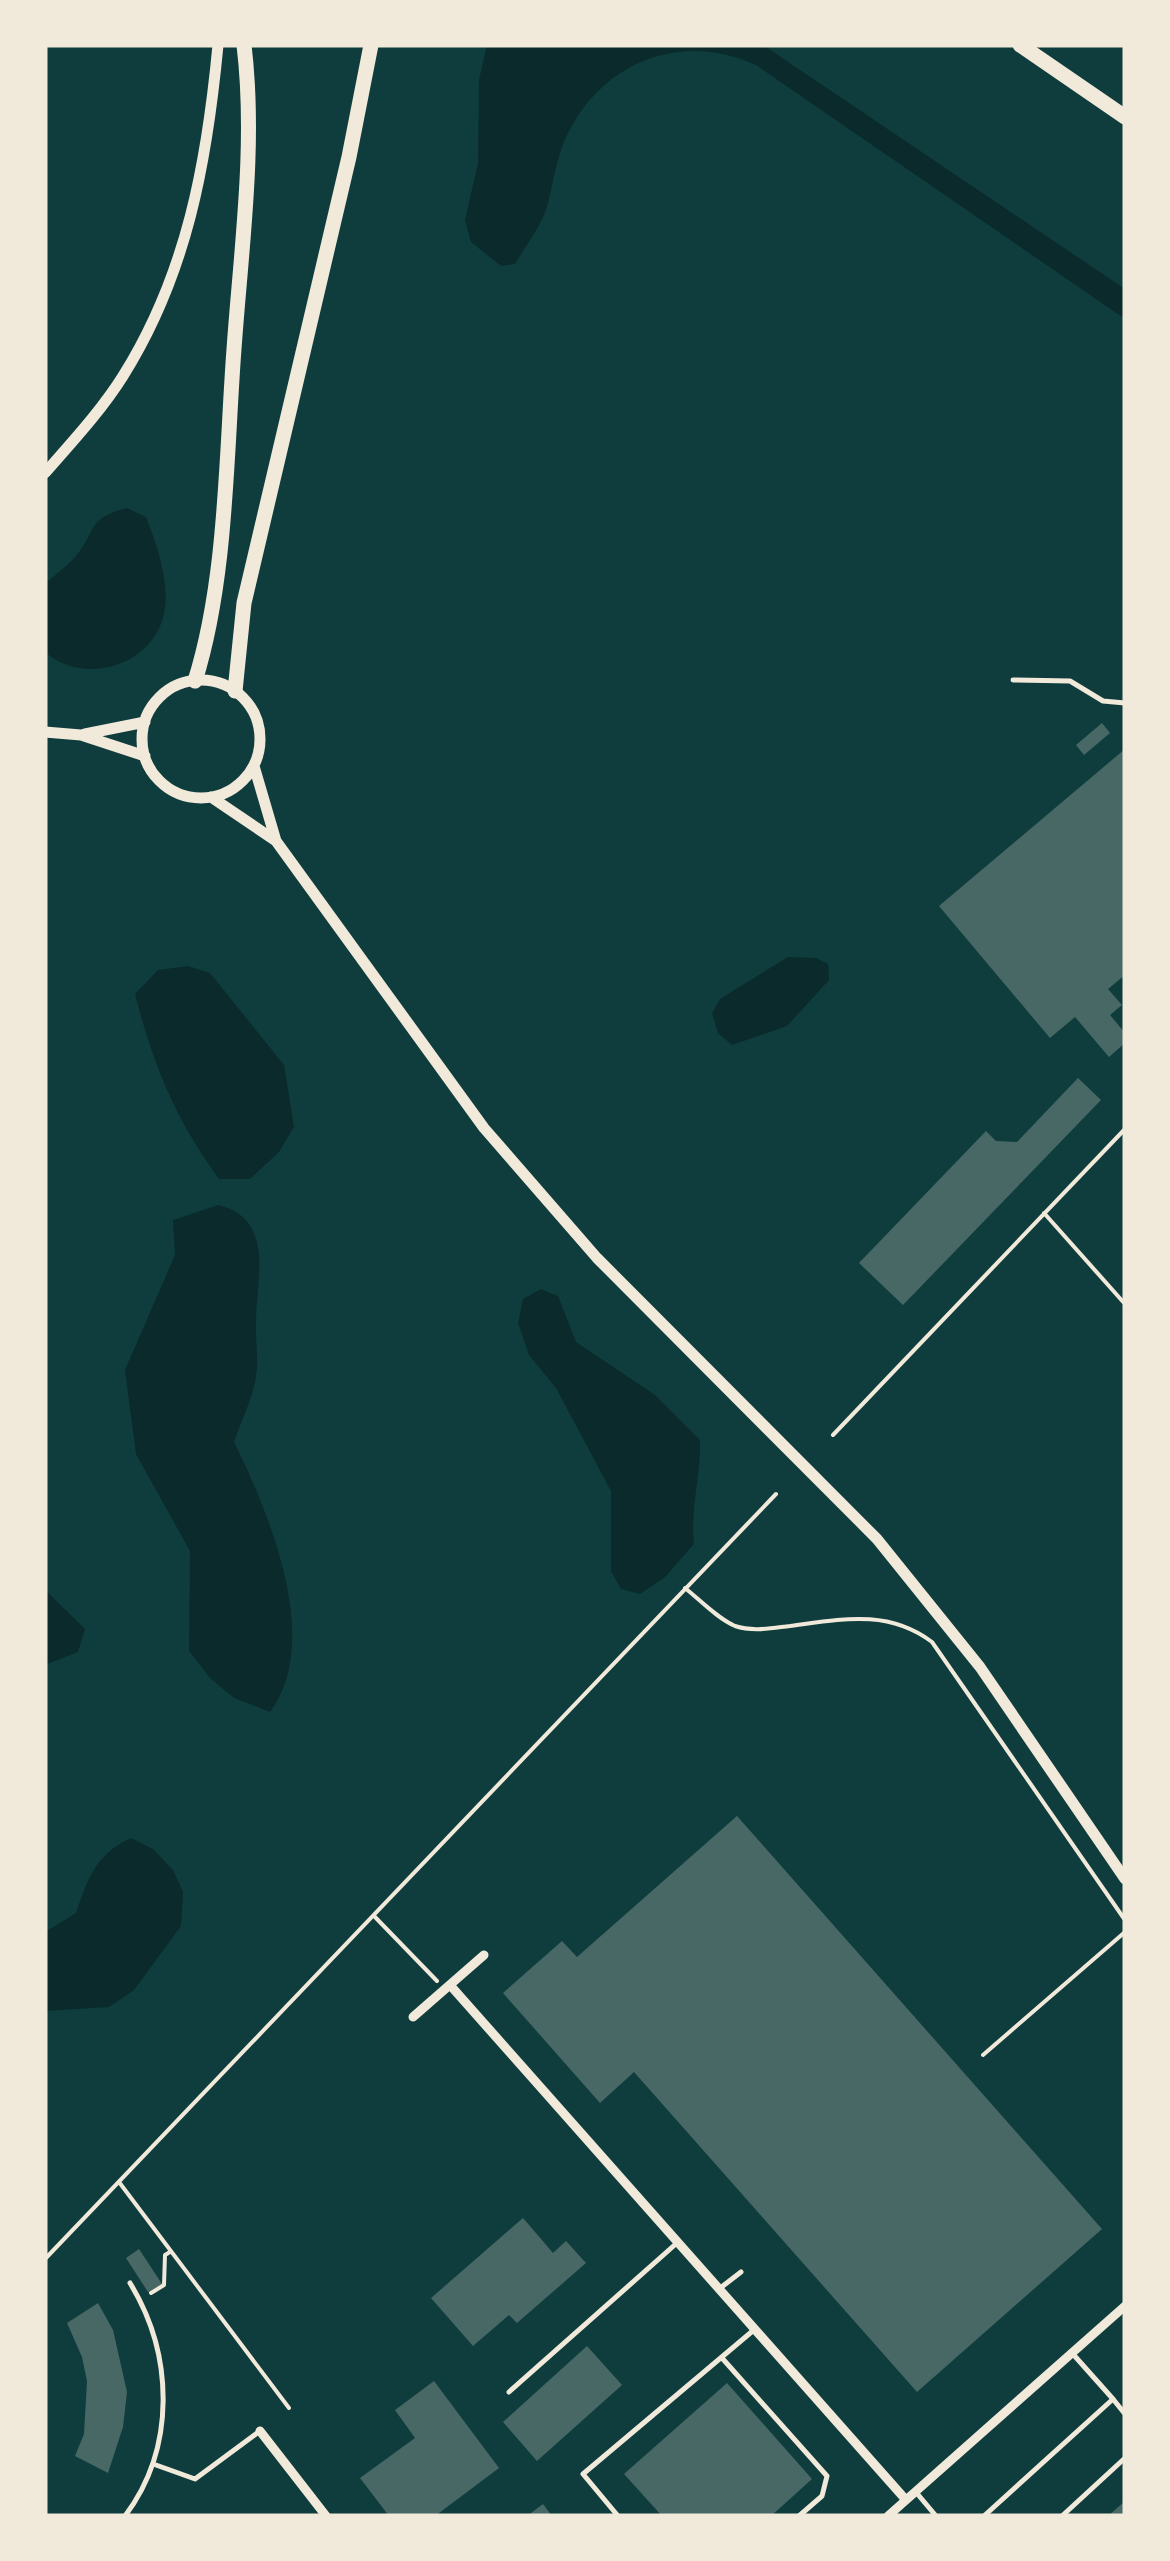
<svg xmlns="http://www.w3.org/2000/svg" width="1170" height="2561" font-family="Helvetica,sans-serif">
	<rect width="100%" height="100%" fill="#0f3d3e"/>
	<path fill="#0a2a2b" d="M 487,45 L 763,45 L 1125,289 L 1125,319 L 756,65 C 682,31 603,61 567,135 C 556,157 553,186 546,210 C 539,229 525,247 515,264 L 501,266 L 471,242 L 465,220 L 478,163 L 479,80 Z
		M 127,508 L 146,517 C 156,542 169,580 165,608 C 158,664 86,688 45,652 L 45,584 C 55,575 67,566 76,556 C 98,529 86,519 127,508 Z
		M 788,957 L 816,958 L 828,964 L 829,980 L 787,1026 L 732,1045 L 718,1033 L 712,1013 L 720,999 Z
		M 188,966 L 210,973 L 284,1065 L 294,1127 L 279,1152 L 250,1179 L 219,1179 C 175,1118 154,1067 135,994 L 158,970 Z
		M 218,1205 C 276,1219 256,1280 256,1322 C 255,1339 259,1359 256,1376 C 253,1398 241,1421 234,1442 C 269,1513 323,1641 270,1712 L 234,1698 L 210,1678 L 189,1651 L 190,1551 L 136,1454 L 125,1370 L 175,1255 L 173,1220 Z
		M 541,1289 L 558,1296 L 576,1342 L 655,1395 L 700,1440 C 701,1476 690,1509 694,1544 L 665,1577 L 640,1594 L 621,1589 L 611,1571 L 611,1491 L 556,1388 L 529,1355 L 518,1323 L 523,1299 Z
		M 45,1590 L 85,1629 L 78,1652 L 45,1665 Z
		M 131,1838 L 153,1849 L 173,1870 L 183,1892 L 181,1926 L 134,1990 L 109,2007 L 45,2011 L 45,1932 L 76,1913 C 88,1878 96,1854 131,1838 Z"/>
	<path fill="#486865" d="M 1102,723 L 1110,733 L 1084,755 L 1076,745 Z
		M 1125,749 L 1125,975 L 1108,989 L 1122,1005 L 1110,1015 L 1125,1033 L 1125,1043 L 1109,1057 L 1075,1017 L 1050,1038 L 939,906 Z
		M 1078,1078 L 1101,1100 L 903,1305 L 859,1263 L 986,1131 L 996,1141 L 1017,1142 Z
		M 737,1816 L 1102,2229 L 917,2392 L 634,2072 L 600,2103 L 503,1993 L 562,1941 L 577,1957 Z
		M 523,2218 L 553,2253 L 566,2241 L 586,2263 L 517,2323 L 509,2315 L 473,2346 L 431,2298 Z
		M 139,2249 L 162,2284 L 148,2292 L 126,2258 Z
		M 98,2303 L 113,2330 L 127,2392 L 123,2427 L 108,2473 L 75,2456 L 84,2434 L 87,2381 L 82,2357 L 67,2323 Z
		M 587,2346 L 622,2385 L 537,2461 L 503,2422 Z
		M 434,2381 L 499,2468 L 435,2516 L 389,2516 L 360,2478 L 415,2438 L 395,2410 Z
		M 727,2383 L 812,2479 L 771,2516 L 662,2516 L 624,2474 Z
		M 1125,2501 L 1125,2516 L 1108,2516 Z
		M 543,2504 L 552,2516 L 527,2516 Z"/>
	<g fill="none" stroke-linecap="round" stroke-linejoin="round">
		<path stroke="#f1e9da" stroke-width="4" d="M 1044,1213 L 1125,1304
			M 833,1435 L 1125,1129
			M 685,1588 C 700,1600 718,1619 735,1626 C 753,1632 772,1628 790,1626 C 842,1619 888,1609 932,1642 L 1125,1920
			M 375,1917 L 437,1981
			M 983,2055 L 1125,1932
			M 119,2182 L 289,2408
			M 45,2259 L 776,1494
			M 151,2293 L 164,2285 L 165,2255 L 170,2252"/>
		<path stroke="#f1e9da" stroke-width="5" d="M 1013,680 L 1070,681 L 1103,701 L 1125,703
			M 719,2289 L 741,2272
			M 722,2358 L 827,2476 L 822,2496 L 799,2516
			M 509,2392 L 678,2242
			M 1113,2399 L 1125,2414
			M 156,2465 L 195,2479 L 260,2431
			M 915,2491 L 936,2516
			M 125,2516 C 176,2448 174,2355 130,2283
			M 618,2516 L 583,2474 L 755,2329
			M 984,2516 L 1113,2399 L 1072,2353
			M 1062,2516 L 1125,2458"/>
		<path stroke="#f1e9da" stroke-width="9" d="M 450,1985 L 906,2500
			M 413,2017 L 484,1955
			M 260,2431 L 326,2516
			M 888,2516 L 1125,2306"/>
		<path stroke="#f1e9da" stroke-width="11" d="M 45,473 C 72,442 101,411 123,376 C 187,274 207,162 218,45
			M142 739a59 59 0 1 1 118 0a59 59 0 1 1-118 0Z
			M 45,732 L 81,735 L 145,756
			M 85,734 L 145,722
			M 254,766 L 276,841 L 484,1128 L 597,1258 L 877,1539 L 980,1667 L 1125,1879
			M 211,797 L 276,841"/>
		<path stroke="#f1e9da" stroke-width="15" d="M 1020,45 L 1125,117
			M 195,681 C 227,579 226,455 234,349 C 241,249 256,145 244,45
			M 235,691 L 244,603 L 349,157 L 371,45"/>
	</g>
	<rect width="1170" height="2561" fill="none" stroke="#f1e9da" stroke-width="95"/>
</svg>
